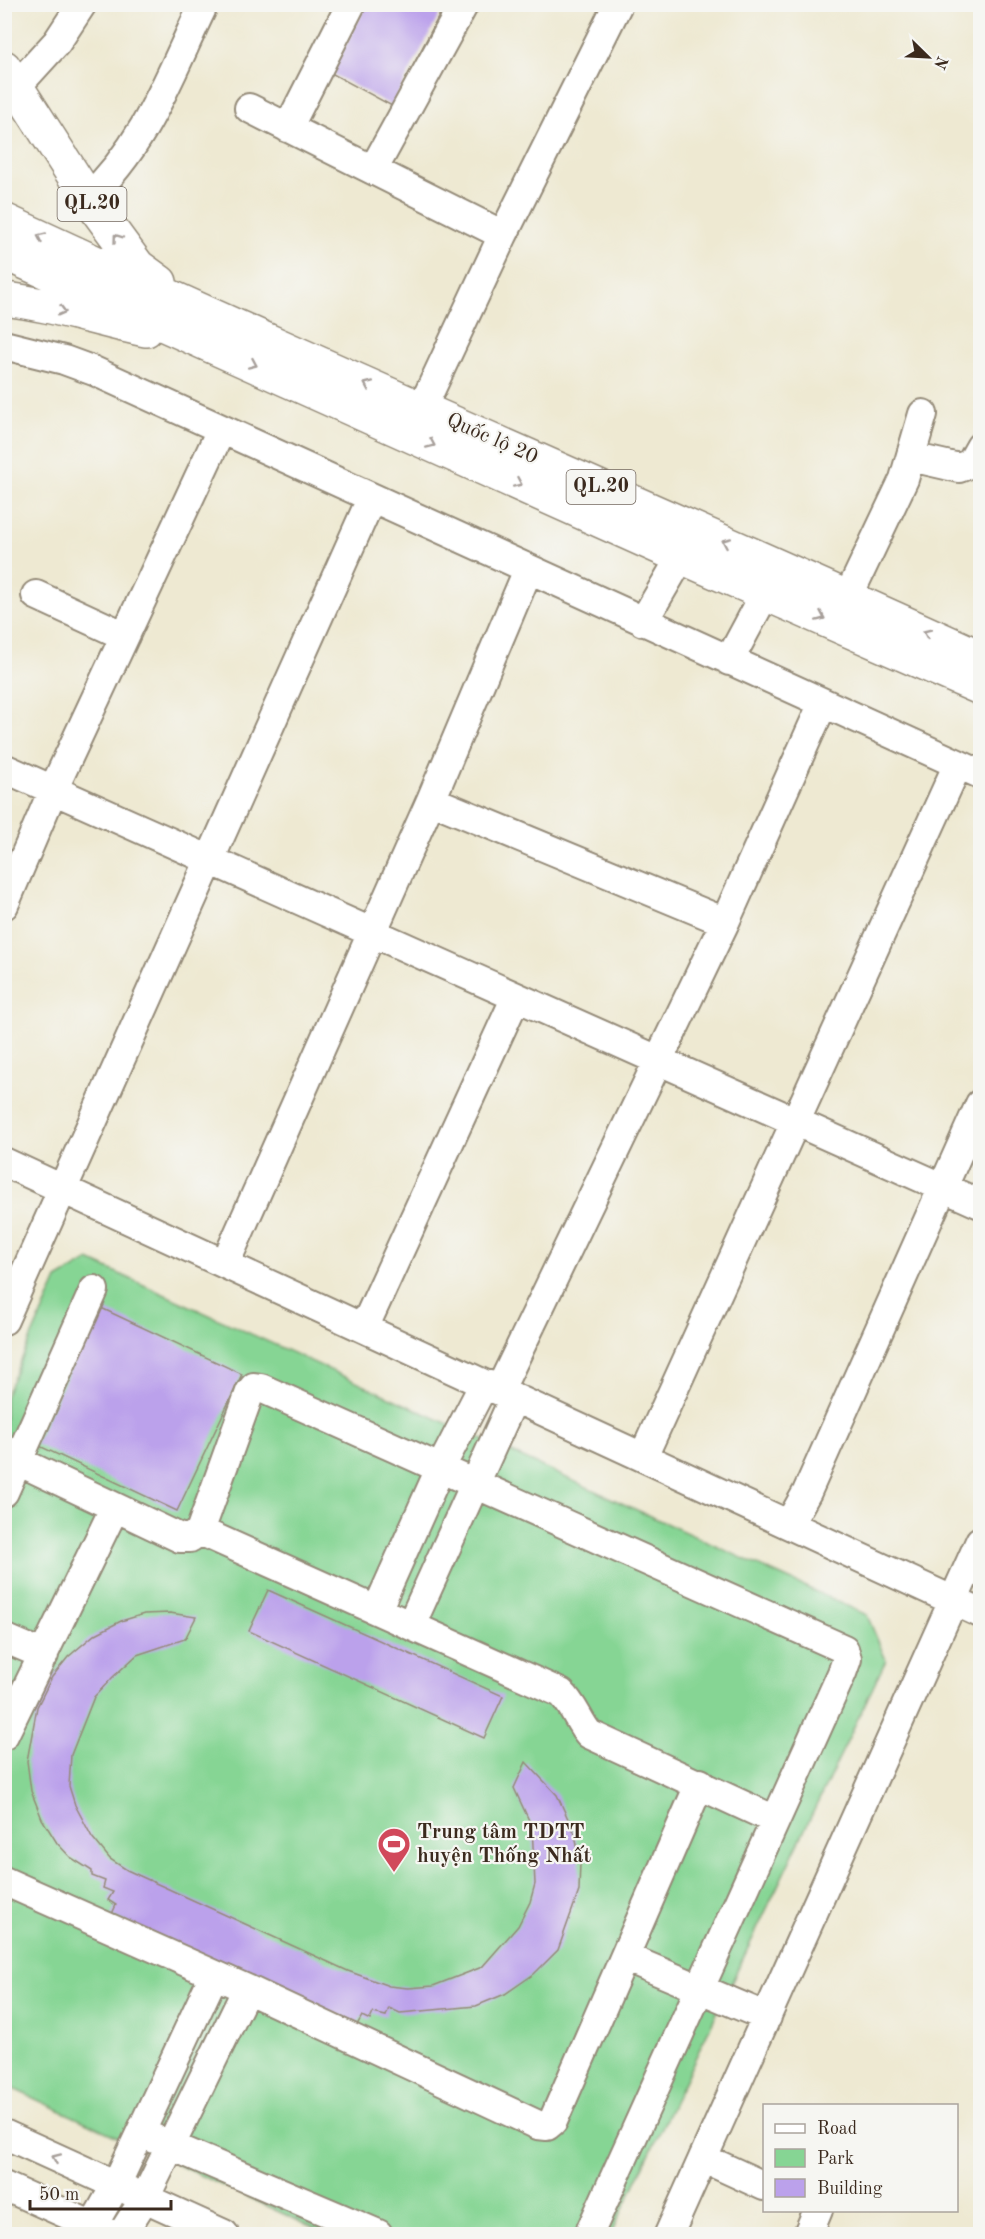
<svg xmlns="http://www.w3.org/2000/svg" width="985" height="2239" font-family="'Old Standard TT',serif">
	<rect width="100%" height="100%" fill="#f6f6f2"/>
	<filter id="ink" filterUnits="userSpaceOnUse"><feTurbulence type="fractalNoise" baseFrequency=".0167" numOctaves="2"/><feDisplacementMap in="SourceGraphic" scale="12" xChannelSelector="R" yChannelSelector="G"/><feConvolveMatrix kernelMatrix="1 2 1 2 8 2 1 2 1" color-interpolation-filters="sRGB"/></filter>
	<filter id="wash" filterUnits="userSpaceOnUse"><feTurbulence type="fractalNoise" baseFrequency=".008" numOctaves="4" result="noise"/><feDisplacementMap in="SourceGraphic" scale="24" xChannelSelector="R" yChannelSelector="G"/><feGaussianBlur stdDeviation="1.35" result="paint"/><feColorMatrix in="noise" values="0 0 0 0 0 0 0 0 0 0 0 0 0 0 0 0 0 1.4 0 .05"/><feComposite in="paint" operator="in"/></filter>
	<g filter="url(#wash)">
		<rect width="100%" height="100%" fill="#eee9d2"/>
		<path fill="#86d594" stroke="#608059" stroke-width="1.5" d="M 89,1260 L 867,1615 L 886,1660 L 611,2234 L 327,2234 L 5,2085 L 5,1397 L 57,1279 Z"/>
		<g id="blocks">
			<path fill="#bba1eb" d="M 367,4 L 445,4 L 392,106 L 331,73 Z
				M 99,1307 L 242,1374 L 177,1511 L 35,1444 Z
				M 268,1590 L 503,1696 L 484,1738 L 249,1631 Z
				M 170,1613 L 196,1617 L 185,1639 L 137,1655 L 113,1677 L 94,1697 L 71,1755 L 69,1786 L 75,1805 L 92,1837 L 110,1859 L 127,1870 L 348,1971 L 389,1986 L 408,1988 L 433,1986 L 482,1967 L 518,1926 L 530,1902 L 535,1884 L 532,1827 L 514,1788 L 526,1762 L 557,1795 L 575,1834 L 580,1862 L 579,1891 L 558,1950 L 534,1974 L 505,1994 L 476,2006 L 400,2013 L 389,2008 L 386,2016 L 373,2013 L 370,2020 L 362,2016 L 357,2025 L 111,1916 L 116,1905 L 108,1900 L 113,1892 L 103,1888 L 105,1881 L 92,1876 L 92,1871 L 70,1857 L 57,1843 L 42,1819 L 31,1791 L 27,1761 L 37,1707 L 52,1677 L 68,1657 L 94,1635 L 121,1621 L 144,1614 Z"/>
		</g>
	</g>
	<g filter="url(#ink)">
		<use href="#blocks" fill-opacity="0" stroke="#948a78" stroke-width="1.5"/>
		<g fill="none" stroke-linecap="round" stroke-linejoin="round">
			<defs>
				<path id="minor" d="M 16,87 L 57,42 L 82,4
					M 249,108 L 503,235
					M 288,128 L 351,4
					M 373,170 L 464,4
					M 88,198 C 147,143 169,76 204,4
					M 4,345 L 64,360 L 94,371 L 980,774
					M 422,408 L 503,235 L 618,4
					M 911,457 L 959,468 L 971,463 L 980,447
					M 36,595 L 125,636
					M 848,597 L 904,479 L 923,414
					M 643,622 L 681,557
					M 729,661 L 775,575
					M 4,768 L 980,1204
					M 431,800 L 725,922
					M 4,905 L 53,790 L 221,430
					M 4,1162 L 980,1613
					M 225,1264 L 431,800 L 528,570
					M 4,1320 L 371,499
					M 364,1328 L 516,997
					M 501,1387 L 725,922 L 823,703
					M 643,1457 L 958,764
					M 18,1461 L 180,1538 L 190,1538 L 200,1531 L 250,1392 L 254,1387 L 261,1388 L 844,1649 L 847,1659 L 842,1673 L 589,2234
					M 4,1492 L 94,1290
					M 789,1524 L 807,1492 L 980,1104
					M 200,1531 L 561,1693 C 574,1705 578,1721 589,1734 L 775,1820
					M 377,1610 L 440,1469 L 484,1384 L 501,1387 L 514,1398 L 411,1625
					M 4,1638 L 44,1655
					M 4,1735 L 114,1509
					M 4,1881 L 247,1989 L 538,2125 L 547,2126 L 553,2121 L 700,1783
					M 625,1957 L 767,2017
					M 4,2134 L 224,2234
					M 153,2138 L 378,2234
					M 703,2158 L 764,2186
					M 4,2186 L 109,2233
					M 93,2225 L 116,2185 L 214,1975
					M 122,2234 L 145,2198 L 247,1989
					M 669,2234 L 980,1541
					M 808,2234 L 818,2210"/>
				<path id="highway" d="M 4,67 L 88,198 L 138,266 L 160,282
					M 4,220 C 327,371 656,509 980,657
					M 4,253 L 681,557 L 980,688
					M 4,299 C 52,304 99,321 146,330"/>
			</defs>
			<use href="#minor" stroke="#948a78" stroke-width="32"/>
			<use href="#highway" stroke="#948a78" stroke-width="36"/>
			<use href="#minor" stroke="#fff" stroke-width="28"/>
			<use href="#highway" stroke="#fff" stroke-width="33"/>
		</g>
		<defs><path id="oneway-chevron" d="M-2-3.5L2.5 0L-2 3.5" fill="none" stroke-width="1.6" stroke-linecap="round" stroke-linejoin="round" transform="scale(1.5)"/></defs>
		<g stroke="#a79f9a">
			<use href="#oneway-chevron" transform="translate(41 237) rotate(-155)"/>
			<use href="#oneway-chevron" transform="translate(117 238) rotate(-126)"/>
			<use href="#oneway-chevron" transform="translate(62 311) rotate(15)"/>
			<use href="#oneway-chevron" transform="translate(253 364) rotate(24)"/>
			<use href="#oneway-chevron" transform="translate(368 385) rotate(-156)"/>
			<use href="#oneway-chevron" transform="translate(431 444) rotate(24)"/>
			<use href="#oneway-chevron" transform="translate(518 483) rotate(24)"/>
			<use href="#oneway-chevron" transform="translate(726 542) rotate(-156)"/>
			<use href="#oneway-chevron" transform="translate(821 617) rotate(24)"/>
			<use href="#oneway-chevron" transform="translate(927 633) rotate(-156)"/>
			<use href="#oneway-chevron" transform="translate(56 2158) rotate(-156)"/>
		</g>
	</g>
	<defs>
		<symbol id="stadium-pin" viewBox="-11 -11 22 30"><path d="M0 17L-7.5 6A9.5 9.5 0 1 1 7.5 6Z" fill="#d1495b" stroke="#f6f6f2"/><path d="M0-5a6.5 5 0 1 0 0 10a6.5 5 0 1 0 0-10ZM-3.5-1.8h7v3.6h-7Z" fill="#fff"/></symbol>
	</defs>
	<g fill-rule="evenodd">
		<use href="#stadium-pin" x="375" y="1825" width="38" height="52"/>
	</g>
	<g text-anchor="middle" dominant-baseline="central" stroke-width="4.5" stroke-linejoin="round" paint-order="stroke">
		<g fill="#f6f6f2" stroke="#73675e" stroke-width="1.5">
			<rect x="57.5" y="187" width="69" height="34" rx="4.5"/>
			<rect x="566.5" y="470" width="69" height="34" rx="4.5"/>
		</g>
		<g font-size="20" font-weight="bold" fill="#3b2a1e">
			<text x="92" y="204">QL.20</text>
			<text x="601" y="487">QL.20</text>
		</g>
		<g font-size="21" fill="#3b2a1e" stroke="#f6f6f2">
			<text transform="translate(492 439) rotate(24)">Quốc lộ 20</text>
		</g>
		<g font-size="21" font-weight="bold" fill="#3b2a1e" stroke="#f6f6f2" text-anchor="start">
			<text x="417" y="1832">Trung tâm TDTT<tspan x="417" dy="24">huyện Thống Nhất</tspan></text>
		</g>
	</g>
	<rect width="985" height="2239" fill="none" stroke="#f6f6f2" stroke-width="24"/>
	<rect x="763" y="2104" width="195" height="108" fill="#f6f6f2" stroke="#aba49d" stroke-width="1.5"/>
	<rect x="775" y="2124" width="30" height="9" fill="#ffffff" stroke="#aba49d" stroke-width="1.5"/>
	<text x="817" y="2134" font-size="18" fill="#3b2a1e">Road</text>
	<rect x="775" y="2149" width="30" height="18" fill="#86d594" stroke="#aba49d" stroke-width="1.5"/>
	<text x="817" y="2164" font-size="18" fill="#3b2a1e">Park</text>
	<rect x="775" y="2179" width="30" height="18" fill="#bba1eb" stroke="#aba49d" stroke-width="1.5"/>
	<text x="817" y="2194" font-size="18" fill="#3b2a1e">Building</text>
	<g transform="translate(928 57) rotate(114)" stroke="#f6f6f2" stroke-width="4.5" paint-order="stroke">
	<path d="M0-4.5L10 22L0 15L-10 22Z" fill="#3b2a1e"/>
	<text y="-9" font-size="16" font-weight="bold" text-anchor="middle" fill="#3b2a1e">N</text>
	</g>
	<path d="M30 2200v9h141v-9" fill="none" stroke="#3b2a1e" stroke-width="3"/>
	<text x="39" y="2200" font-size="18" fill="#3b2a1e" stroke="#f6f6f2" stroke-width="4.5" paint-order="stroke">50 m</text>
</svg>
